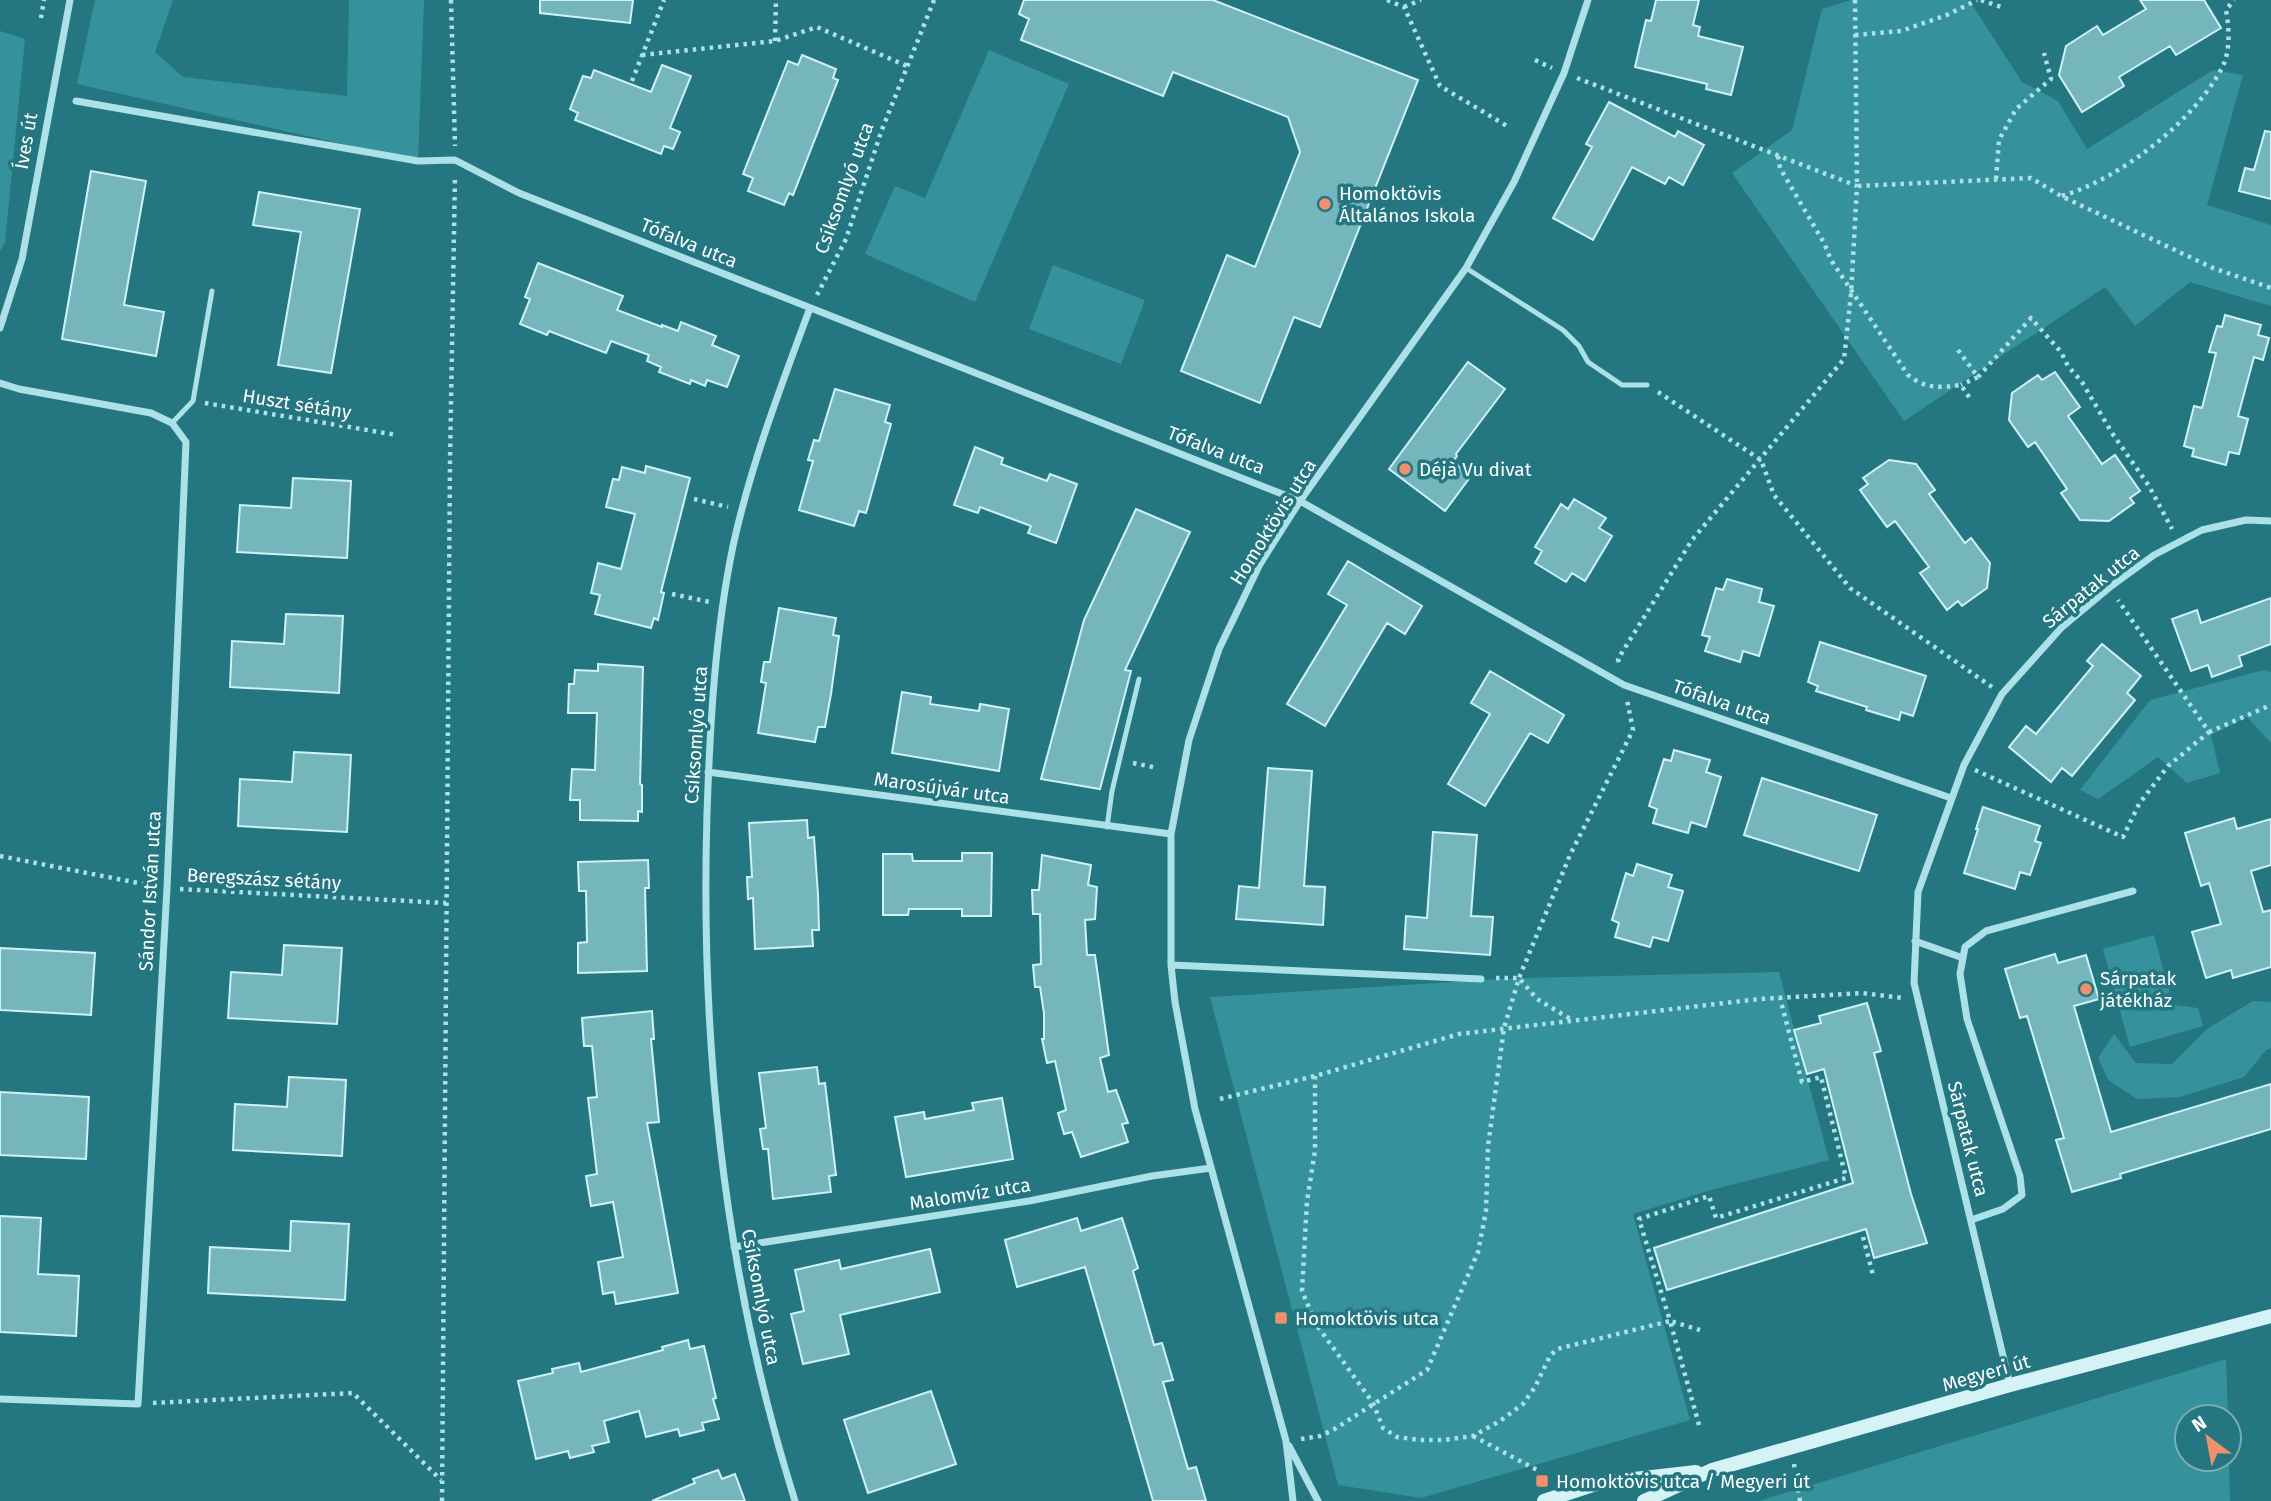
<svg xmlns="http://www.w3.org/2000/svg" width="2271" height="1501" font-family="'Fira Sans',sans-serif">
	<rect width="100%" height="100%" fill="#247781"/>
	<path fill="#35929d" d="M 95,0 L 173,0 L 155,52 L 183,77 L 347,96 L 349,0 L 424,0 L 418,161 L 77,84 Z
		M 1851,0 L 1969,0 L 2022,82 L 2058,101 L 2087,149 L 2213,70 L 2243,75 L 2207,205 L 2271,225 L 2271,306 L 2190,282 L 2135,326 L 2105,287 L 1904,421 L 1732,173 L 1792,130 L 1822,9 Z
		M 0,31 L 25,39 L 5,242 L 0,251 Z
		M 989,50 L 1069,84 L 975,302 L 865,254 L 895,186 L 925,198 Z
		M 1053,265 L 1145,300 L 1121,364 L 1029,329 Z
		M 2264,670 L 2271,672 L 2271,743 L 2247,717 L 2211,735 L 2220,773 L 2187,783 L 2158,757 L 2098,799 L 2080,790 L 2150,700 Z
		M 2154,935 L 2173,1005 L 2198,1008 L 2203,1026 L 2130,1047 L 2103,949 Z
		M 1779,972 L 1829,1160 L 1711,1190 L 1633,1214 L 1690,1420 L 1421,1498 L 1338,1485 L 1210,997 L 1519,978 Z
		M 2253,1001 L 2271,1002 L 2271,1048 L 2266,1050 L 2244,1077 L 2180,1097 L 2137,1099 L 2108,1080 L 2098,1058 L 2114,1034 L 2136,1063 L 2172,1064 L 2207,1029 Z
		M 2226,1359 L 2228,1417 L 2187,1417 L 2187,1459 L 2229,1459 L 2229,1454 L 2230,1501 L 1759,1501 Z"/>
	<path fill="#75b6bd" stroke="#cff2f5" stroke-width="2" d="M 540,0 L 633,0 L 630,23 L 540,13 Z
		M 1024,0 L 1213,0 L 1418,80 L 1320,327 L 1294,317 L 1260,403 L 1181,371 L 1227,255 L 1255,267 L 1300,152 L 1288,117 L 1173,72 L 1163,96 L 1021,40 L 1029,19 L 1019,14 Z
		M 1656,0 L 1699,0 L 1693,25 L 1700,27 L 1698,36 L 1743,47 L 1731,95 L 1706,89 L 1707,84 L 1635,67 L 1646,20 L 1651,21 Z
		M 2140,0 L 2204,0 L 2221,28 L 2176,55 L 2170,46 L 2119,77 L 2124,86 L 2082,112 L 2059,75 L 2066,46 L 2097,26 L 2103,35 L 2146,9 Z
		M 802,55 L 836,69 L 833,78 L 838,80 L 793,195 L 789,193 L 784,205 L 748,191 L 753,178 L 743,174 L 788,61 L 798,65 Z
		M 662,65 L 691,76 L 670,128 L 680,132 L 673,149 L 664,146 L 661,154 L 575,120 L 578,113 L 570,109 L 583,76 L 591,78 L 594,70 L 651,92 Z
		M 1609,102 L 1675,137 L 1678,131 L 1704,145 L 1683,185 L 1669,177 L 1665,184 L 1632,167 L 1593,240 L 1553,218 L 1592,147 L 1586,144 Z
		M 2265,131 L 2271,132 L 2271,199 L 2239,191 L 2245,168 L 2254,170 Z
		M 91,171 L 146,181 L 124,305 L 164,312 L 156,356 L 62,339 Z
		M 259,192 L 360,209 L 331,373 L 278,365 L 301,232 L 253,225 Z
		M 538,263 L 623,296 L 617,310 L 662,327 L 662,325 L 678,331 L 681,322 L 716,336 L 712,345 L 739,356 L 727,387 L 707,380 L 705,386 L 691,380 L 690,384 L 659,372 L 661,367 L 647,361 L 649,355 L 611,341 L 606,353 L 549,331 L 547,335 L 520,324 L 530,299 L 525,297 Z
		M 2225,315 L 2261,325 L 2258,335 L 2269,338 L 2263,360 L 2254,357 L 2238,416 L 2248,419 L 2239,454 L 2229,452 L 2226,465 L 2192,456 L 2194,449 L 2184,446 L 2194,406 L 2202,408 L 2216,353 L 2209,352 L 2217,326 L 2222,327 Z
		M 1468,362 L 1505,389 L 1456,454 L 1457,456 L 1453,462 L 1471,476 L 1445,511 L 1389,469 Z
		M 2055,372 L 2080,407 L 2068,416 L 2102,464 L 2115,455 L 2140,491 L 2130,498 L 2134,503 L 2109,521 L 2080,520 L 2061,493 L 2067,489 L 2035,442 L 2028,447 L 2009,420 L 2012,393 L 2038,375 L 2042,380 Z
		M 835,389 L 890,405 L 885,422 L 891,424 L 866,513 L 859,511 L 854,526 L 799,510 L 813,461 L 808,460 L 814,440 L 819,441 Z
		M 975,447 L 1003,458 L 1001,464 L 1047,481 L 1050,474 L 1077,484 L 1056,543 L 1028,533 L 1031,526 L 980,507 L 978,513 L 954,505 Z
		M 1889,460 L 1916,464 L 1935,490 L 1929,494 L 1965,543 L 1971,538 L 1990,563 L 1987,588 L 1962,606 L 1958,601 L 1947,610 L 1920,573 L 1929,567 L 1895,521 L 1887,527 L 1860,490 L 1868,484 L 1863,478 Z
		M 646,466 L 690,478 L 661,592 L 664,593 L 658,620 L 654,618 L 651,628 L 595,614 L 600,595 L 591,593 L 598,563 L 621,569 L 635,514 L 606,507 L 613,479 L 619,480 L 622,467 L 645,473 Z
		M 293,478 L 351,481 L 347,558 L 237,552 L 240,505 L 291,508 Z
		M 1574,499 L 1606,518 L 1599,528 L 1612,536 L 1585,581 L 1572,573 L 1566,582 L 1535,563 L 1542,551 L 1535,547 L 1561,504 L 1568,509 Z
		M 1136,509 L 1190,532 L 1125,670 L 1131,671 L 1100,789 L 1041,779 L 1084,620 Z
		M 1348,561 L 1422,606 L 1405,634 L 1387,623 L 1325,726 L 1287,704 L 1347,605 L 1328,594 Z
		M 1727,579 L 1762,589 L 1759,602 L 1774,606 L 1759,656 L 1743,651 L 1740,662 L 1705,651 L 1710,637 L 1702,635 L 1716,588 L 1723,590 Z
		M 2271,598 L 2271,644 L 2239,656 L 2242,666 L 2212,677 L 2208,665 L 2191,671 L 2172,619 L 2197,610 L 2201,623 Z
		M 779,608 L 836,618 L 833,635 L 839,636 L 831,694 L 825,727 L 818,727 L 815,742 L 758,733 L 766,683 L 761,682 L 764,662 L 770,662 Z
		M 286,614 L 343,616 L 339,693 L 230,687 L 232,641 L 284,644 Z
		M 1820,642 L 1926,676 L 1913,716 L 1901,712 L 1899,720 L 1866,710 L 1867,707 L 1816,691 L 1818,686 L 1808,682 Z
		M 2102,644 L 2141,676 L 2127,693 L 2135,700 L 2072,776 L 2062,768 L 2051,782 L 2009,747 L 2026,726 L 2036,734 L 2093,666 L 2087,661 Z
		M 598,664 L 643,667 L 640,784 L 642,785 L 642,812 L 638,811 L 638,821 L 580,820 L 580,800 L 570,800 L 572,769 L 595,770 L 597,713 L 568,713 L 569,684 L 574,684 L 575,670 L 598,671 Z
		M 1490,671 L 1564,715 L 1548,743 L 1530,733 L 1485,806 L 1448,784 L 1490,714 L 1471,703 Z
		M 902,692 L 931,697 L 930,704 L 979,711 L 980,704 L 1009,709 L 999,771 L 892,753 Z
		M 1674,750 L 1710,760 L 1706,772 L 1721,777 L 1706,827 L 1691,822 L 1688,833 L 1653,823 L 1657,809 L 1649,806 L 1664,759 L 1671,761 Z
		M 294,752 L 351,755 L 347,832 L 238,826 L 240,779 L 292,782 Z
		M 1268,768 L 1312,771 L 1304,886 L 1325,887 L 1323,925 L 1236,919 L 1239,886 L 1259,888 Z
		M 1762,778 L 1877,815 L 1859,871 L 1744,835 Z
		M 1983,807 L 2040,826 L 2035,841 L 2041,843 L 2030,875 L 2020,872 L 2015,889 L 1964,873 L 1978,829 L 1976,829 Z
		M 2234,818 L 2237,829 L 2271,819 L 2271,865 L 2251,871 L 2263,912 L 2271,910 L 2271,967 L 2233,978 L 2231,970 L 2206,978 L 2192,932 L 2221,924 L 2209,883 L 2201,886 L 2185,833 Z
		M 807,820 L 808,838 L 814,837 L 818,895 L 819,930 L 812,930 L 813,946 L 755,949 L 753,898 L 748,899 L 747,877 L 752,877 L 749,823 Z
		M 1433,832 L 1477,835 L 1471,916 L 1493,917 L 1490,955 L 1404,949 L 1406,916 L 1427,918 Z
		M 962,853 L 992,853 L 991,916 L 962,916 L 962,909 L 909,909 L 908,915 L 883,915 L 883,854 L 912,854 L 913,861 L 962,861 Z
		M 1042,855 L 1091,865 L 1088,885 L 1097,887 L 1095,919 L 1085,920 L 1087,955 L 1095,955 L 1109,1055 L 1100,1058 L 1108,1092 L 1116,1090 L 1128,1123 L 1122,1124 L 1128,1142 L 1081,1157 L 1072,1132 L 1064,1134 L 1058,1113 L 1066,1110 L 1055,1061 L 1047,1063 L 1042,1039 L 1044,1039 L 1044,1013 L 1040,987 L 1035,987 L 1033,965 L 1041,964 L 1040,914 L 1033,914 L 1032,890 L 1039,890 Z
		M 648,860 L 649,888 L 645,888 L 647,971 L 578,973 L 578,943 L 587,942 L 586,891 L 579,891 L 578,862 Z
		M 1637,864 L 1672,875 L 1668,887 L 1683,891 L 1668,941 L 1653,937 L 1650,947 L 1615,937 L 1619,923 L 1612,920 L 1626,873 L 1633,876 Z
		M 284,945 L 342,948 L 337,1024 L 228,1018 L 231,972 L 282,975 Z
		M 0,948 L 95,953 L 91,1015 L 0,1010 Z
		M 2055,954 L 2058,963 L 2086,955 L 2099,999 L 2074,1006 L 2111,1132 L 2271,1084 L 2271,1129 L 2120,1174 L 2121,1178 L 2072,1192 L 2056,1140 L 2064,1138 L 2027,1016 L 2020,1018 L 2005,969 Z
		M 1867,1003 L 1881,1051 L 1874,1053 L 1911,1194 L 1927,1243 L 1874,1258 L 1866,1229 L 1667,1290 L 1654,1248 L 1853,1183 L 1824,1069 L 1807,1074 L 1794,1030 L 1821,1023 L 1819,1016 Z
		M 652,1011 L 654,1039 L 651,1039 L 659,1122 L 647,1123 L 678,1293 L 616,1304 L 614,1292 L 603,1294 L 598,1262 L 623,1257 L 613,1202 L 591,1206 L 586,1176 L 597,1174 L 588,1098 L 597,1097 L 592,1046 L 584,1046 L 582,1018 Z
		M 817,1067 L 819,1084 L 825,1083 L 836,1175 L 829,1176 L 831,1192 L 773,1199 L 768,1149 L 763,1149 L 760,1129 L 766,1128 L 759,1073 Z
		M 289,1077 L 346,1080 L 342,1156 L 233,1150 L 235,1104 L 287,1107 Z
		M 0,1092 L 89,1097 L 86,1159 L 0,1155 Z
		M 1002,1098 L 1013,1159 L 906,1177 L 895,1117 L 924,1112 L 925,1119 L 974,1110 L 972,1103 Z
		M 0,1216 L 41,1218 L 38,1274 L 79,1276 L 76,1336 L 0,1332 Z
		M 1077,1218 L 1081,1231 L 1122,1218 L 1138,1268 L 1133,1271 L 1154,1345 L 1162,1343 L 1173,1380 L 1163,1382 L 1188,1469 L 1196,1467 L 1206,1501 L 1153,1501 L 1085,1267 L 1017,1287 L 1005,1240 Z
		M 291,1221 L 349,1224 L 345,1300 L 208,1293 L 210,1247 L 290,1251 Z
		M 930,1249 L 940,1292 L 840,1315 L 849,1354 L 803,1364 L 791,1314 L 804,1311 L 795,1270 L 839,1260 L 841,1269 Z
		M 688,1340 L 690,1349 L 704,1346 L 716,1398 L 713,1399 L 719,1419 L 702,1423 L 704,1430 L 680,1436 L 678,1429 L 646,1437 L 639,1411 L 604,1421 L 609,1442 L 592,1446 L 594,1452 L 570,1458 L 568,1451 L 536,1459 L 518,1381 L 553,1373 L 552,1369 L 579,1363 L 581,1372 L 663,1350 L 662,1347 Z
		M 931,1391 L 956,1464 L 868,1493 L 844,1420 Z
		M 718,1470 L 722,1479 L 735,1474 L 745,1501 L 652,1501 L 695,1483 L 693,1479 Z"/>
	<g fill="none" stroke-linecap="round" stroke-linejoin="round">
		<path stroke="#abe1e7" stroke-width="4.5" stroke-dasharray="3.5 5" stroke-linecap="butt" d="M 451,0 L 455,146
			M 1387,0 L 1404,7 L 1440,86 L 1507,126
			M 1855,0 L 1857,186 L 2031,178 L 2061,196 L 2213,268 L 2271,288
			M 1981,0 L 2004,8
			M 1404,7 L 1421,0
			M 41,18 L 44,0
			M 1855,35 L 1901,31 L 1947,15 L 1977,0
			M 775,41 L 776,0
			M 642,55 L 775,41 L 817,27 L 907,66
			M 1535,60 L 1552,68
			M 1577,78 L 1857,186 L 1851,294 L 1844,359 L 1692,540 L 1618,659 L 1620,667
			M 632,81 L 664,0
			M 1778,156 L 1780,168 L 1824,243 L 1831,260 L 1908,375 C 1926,389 1939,388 1961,385 L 1971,400
			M 1996,179 L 1999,140 L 2016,109 L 2051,79 L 2044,53
			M 2062,196 C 2121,178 2193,122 2222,68 C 2231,50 2229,28 2226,10 L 2234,0
			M 817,295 L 846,239 L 881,132 L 934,0
			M 1958,350 L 1978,377 L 1961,385
			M 1978,377 L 2031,318 L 2061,352 L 2068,366 L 2082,382 L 2112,433 L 2149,486 L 2172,529
			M 1658,392 L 1761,460 L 1774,495 L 1850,588 L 1992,687
			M 205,403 L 397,435
			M 694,499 L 728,507
			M 672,594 L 710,602
			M 2209,732 L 2271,705
			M 1133,763 L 1153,767
			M 1975,770 L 2123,837 L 2139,804 L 2168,766 L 2209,732 L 2118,600
			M 0,856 L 154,886
			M 180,889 L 446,903
			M 1496,978 L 1519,978 L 1537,999 L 1572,1020
			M 1315,1076 L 1315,1151 L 1307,1201 L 1302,1291 L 1316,1324 L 1373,1403 L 1383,1428 L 1397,1437 L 1420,1440 L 1444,1440 L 1473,1436 L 1500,1421 L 1523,1404 L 1535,1387 L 1550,1356 L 1557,1349 L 1670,1321 L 1639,1219 L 1709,1196 L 1716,1218 L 1846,1178 L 1821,1077 L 1802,1082 L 1780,998
			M 1220,1099 L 1315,1076 L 1459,1034 L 1759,999 L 1862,993 L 1903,998
			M 1863,1237 L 1873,1275
			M 153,1403 L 353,1393 L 441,1480
			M 1699,1425 L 1670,1321 L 1700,1330
			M 1473,1436 L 1539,1471
			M 1301,1439 L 1320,1436 L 1333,1430 L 1427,1370 L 1478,1252 L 1486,1211 L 1488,1146 L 1504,1028 L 1519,978 L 1570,855 L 1633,730 L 1627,700
			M 1794,1464 L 1800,1501
			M 442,1501 L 450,461 L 455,175"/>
		<path stroke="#abe1e7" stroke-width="5" d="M 1466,268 L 1563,330 L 1579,346 L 1588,362 L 1622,385 L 1647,385
			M 172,423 L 193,401 L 212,291
			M 1107,827 L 1112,791 L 1139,679"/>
		<path stroke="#abe1e7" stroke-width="7" d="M 76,101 L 418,161 L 455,160 L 519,193 L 1300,501 L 1624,685 L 1951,798
			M 0,328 L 22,259 L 70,0
			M 0,383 L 19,389 L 151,413 L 172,423 L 186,442 L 167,888 L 138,1404 L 0,1399
			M 708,772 L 1171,834
			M 1915,941 L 1963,958
			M 1171,965 L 1481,979
			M 1971,1220 L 2003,1209 L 2022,1195 L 2020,1176 L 1967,1019 L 1960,974 L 1965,947 L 1986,931 L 2133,891
			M 734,1247 L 1029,1201 L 1152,1176 L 1211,1168
			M 2010,1385 L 1914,983 L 1918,892 L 1964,765 L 2002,694 L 2062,627 L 2110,587 L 2154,555 L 2202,530 L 2246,520 L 2271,521
			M 1289,1446 L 1318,1501
			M 795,1501 C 725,1279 700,1046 707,813 C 710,724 715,633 733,546 C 751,464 781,386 810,308
			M 1293,1501 L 1286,1441 L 1195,1109 L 1175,1002 L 1171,965 L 1171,834 L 1189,740 L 1219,649 L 1260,564 L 1300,501 L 1466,268 L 1514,182 L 1564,73 L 1588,0"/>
		<path stroke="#d5f2f6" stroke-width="14" d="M 1544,1501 L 1599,1483 L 1696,1472
			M 1644,1501 L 1712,1470 L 2010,1385 L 2271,1316"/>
	</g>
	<g fill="#f1906f" stroke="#247781" stroke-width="2.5">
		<circle cx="1325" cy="204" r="7"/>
		<circle cx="1405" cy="469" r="7"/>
		<circle cx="2086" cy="989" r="7"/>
		<rect x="1274" y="1311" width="14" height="14" rx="3.5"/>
		<rect x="1535" y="1474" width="14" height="14" rx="3.5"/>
	</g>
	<g text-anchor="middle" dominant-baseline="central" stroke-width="7" stroke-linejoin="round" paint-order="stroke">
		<g font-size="19" fill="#fff" stroke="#247781">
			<text transform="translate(26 141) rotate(-80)">Íves út</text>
			<text transform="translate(844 188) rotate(-70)">Csíksomlyó utca</text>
			<text transform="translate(689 243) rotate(22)">Tófalva utca</text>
			<text transform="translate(297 404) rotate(9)">Huszt sétány</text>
			<text transform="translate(1216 450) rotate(21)">Tófalva utca</text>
			<text transform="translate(1273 522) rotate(-58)">Homoktövis utca</text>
			<text transform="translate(2091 587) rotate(-39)">Sárpatak utca</text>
			<text transform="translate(1722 702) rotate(19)">Tófalva utca</text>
			<text transform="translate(696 735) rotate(-86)">Csíksomlyó utca</text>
			<text transform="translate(942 788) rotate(8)">Marosújvár utca</text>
			<text transform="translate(264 879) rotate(3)">Beregszász sétány</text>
			<text transform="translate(150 891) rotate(-87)">Sándor István utca</text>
			<text transform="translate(1968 1139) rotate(76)">Sárpatak utca</text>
			<text transform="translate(970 1194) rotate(-9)">Malomvíz utca</text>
			<text transform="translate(761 1297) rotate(79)">Csíksomlyó utca</text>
			<text transform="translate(1986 1373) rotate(-16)">Megyeri út</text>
		</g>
		<g font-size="19" fill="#fff" stroke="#247781" text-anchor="start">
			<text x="1339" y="193">Homoktövis<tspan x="1339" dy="22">Általános Iskola</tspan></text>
			<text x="1419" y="469">Déjà Vu divat</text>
			<text x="2100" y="978">Sárpatak<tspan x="2100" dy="22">játékház</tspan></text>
			<text x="1295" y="1318">Homoktövis utca</text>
			<text x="1556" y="1481">Homoktövis utca / Megyeri út</text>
		</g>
	</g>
	<g transform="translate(2208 1438) rotate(328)"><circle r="33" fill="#247781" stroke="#7cadb3" stroke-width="2"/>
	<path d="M0-5L12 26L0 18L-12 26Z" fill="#f1906f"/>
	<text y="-10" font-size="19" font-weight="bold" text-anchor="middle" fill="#ffffff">N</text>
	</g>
</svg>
